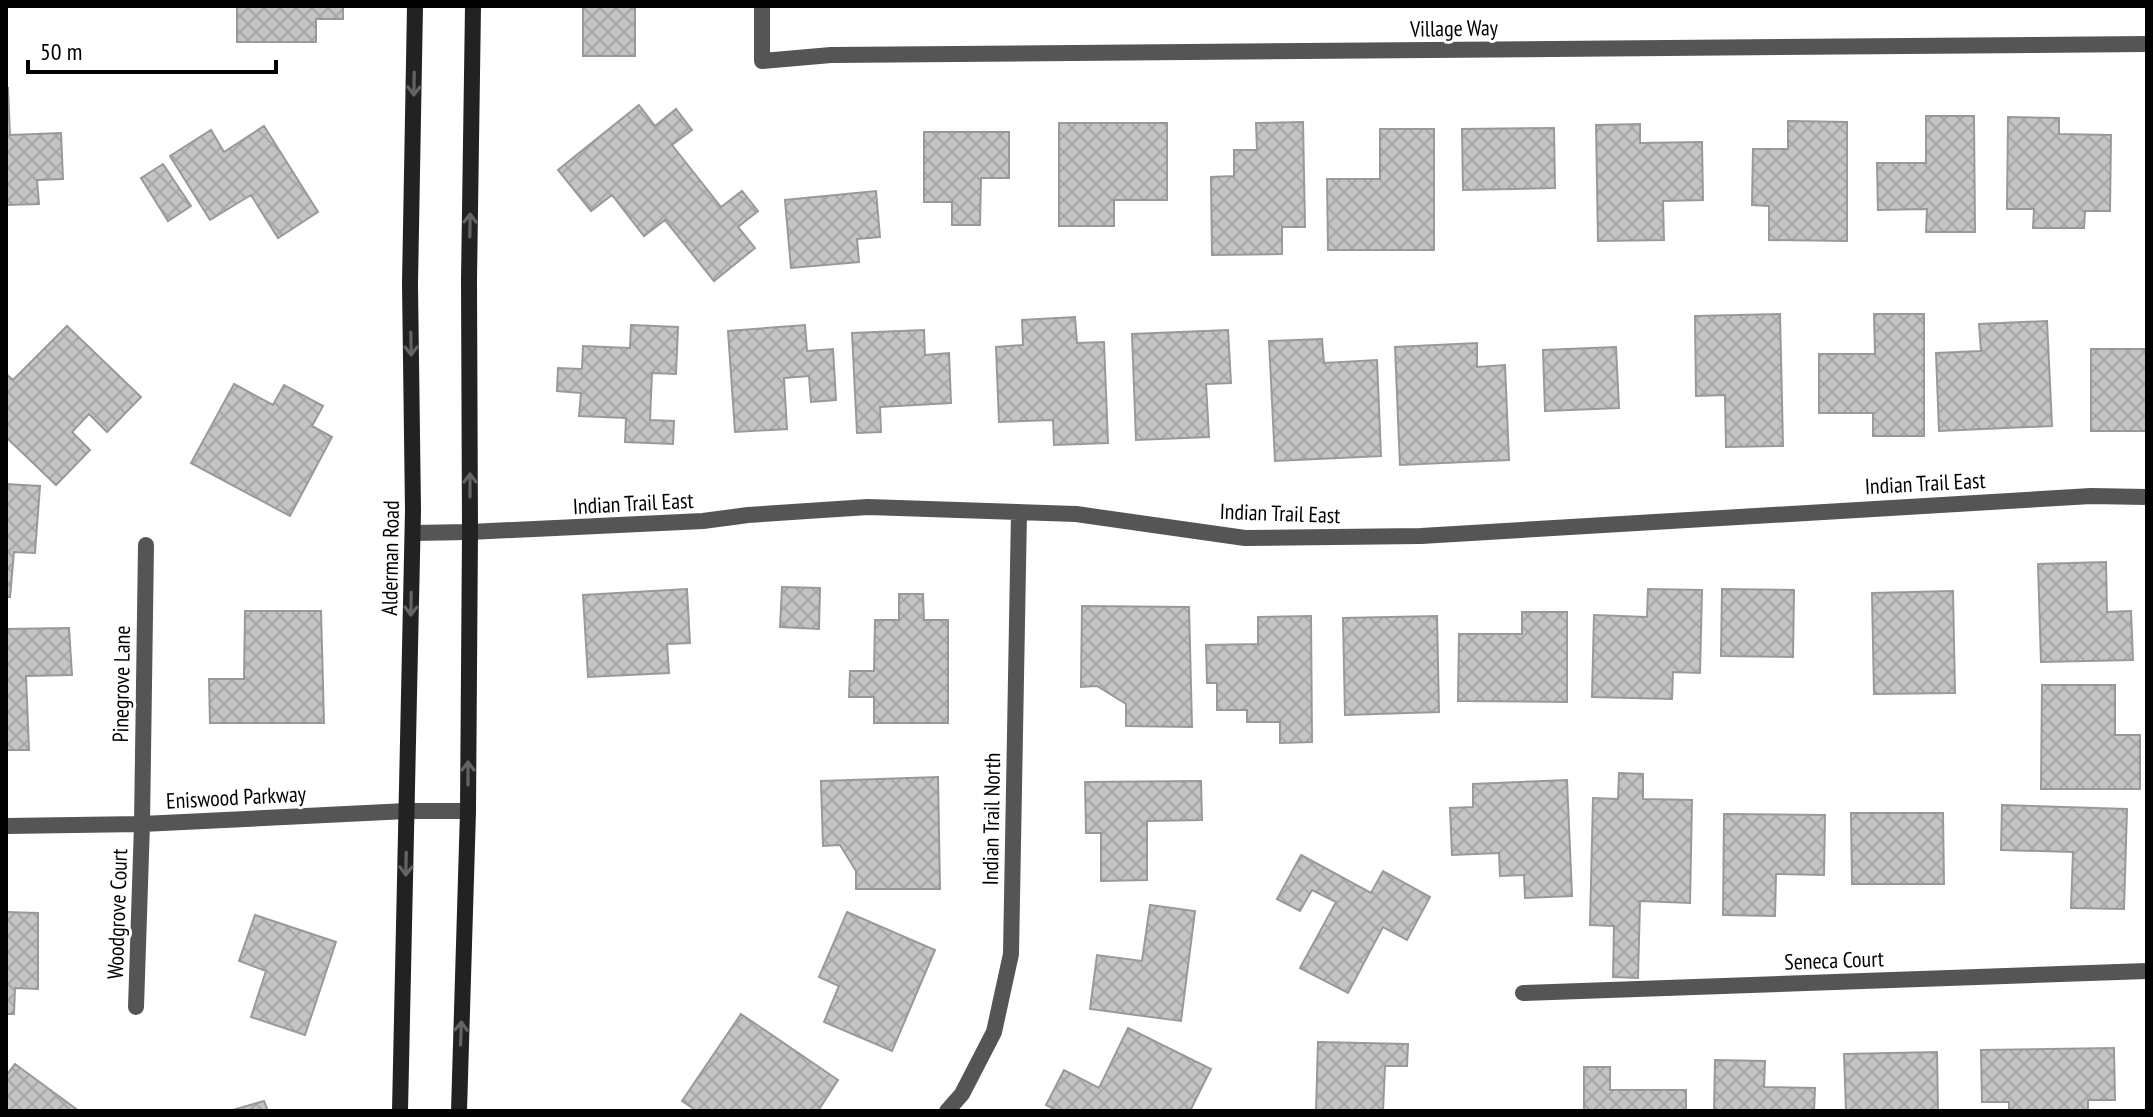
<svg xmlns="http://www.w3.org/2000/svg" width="2153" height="1117" font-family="'PT Sans Narrow',sans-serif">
	<defs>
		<pattern id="building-cross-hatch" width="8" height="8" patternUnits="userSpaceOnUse" patternTransform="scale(2)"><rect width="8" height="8" fill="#c4c4c4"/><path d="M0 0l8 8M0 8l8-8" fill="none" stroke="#a7a7a7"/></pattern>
	</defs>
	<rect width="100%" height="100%" fill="#fff"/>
	<path fill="url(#building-cross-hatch)" stroke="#999" stroke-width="2" d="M 237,6 L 343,6 L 343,19 L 316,19 L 316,42 L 237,42 Z
		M 583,6 L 635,6 L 635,56 L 583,56 Z
		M 6,88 L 8,88 L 10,135 L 61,133 L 63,179 L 37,180 L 39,204 L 6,205 Z
		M 639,105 L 655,126 L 676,109 L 692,130 L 672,145 L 721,207 L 742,191 L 758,211 L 738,227 L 755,248 L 714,281 L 665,220 L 644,236 L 612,195 L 591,211 L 558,170 Z
		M 1926,116 L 1974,116 L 1975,232 L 1926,232 L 1927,209 L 1878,210 L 1877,163 L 1926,163 Z
		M 2008,117 L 2059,118 L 2059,134 L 2111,135 L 2110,211 L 2085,211 L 2084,228 L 2033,228 L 2034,209 L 2007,209 Z
		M 1788,121 L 1847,122 L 1847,241 L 1769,240 L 1769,206 L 1752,205 L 1753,149 L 1788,149 Z
		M 1303,122 L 1305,227 L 1282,227 L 1282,254 L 1212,255 L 1211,177 L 1234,176 L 1234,150 L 1257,150 L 1256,123 Z
		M 1059,123 L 1167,123 L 1167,200 L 1114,200 L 1114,226 L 1059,226 Z
		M 1640,124 L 1640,143 L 1702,142 L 1703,200 L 1663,201 L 1664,240 L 1598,241 L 1596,125 Z
		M 264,126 L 318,212 L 278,238 L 251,195 L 210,220 L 170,156 L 211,130 L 224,152 Z
		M 1554,128 L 1555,188 L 1463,190 L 1462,129 Z
		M 1380,129 L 1434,129 L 1434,250 L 1328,250 L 1327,179 L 1380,179 Z
		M 924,132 L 1009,132 L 1009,178 L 981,178 L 980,225 L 952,225 L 952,202 L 924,202 Z
		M 163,164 L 191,206 L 168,221 L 141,178 Z
		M 876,191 L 880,237 L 857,239 L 859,262 L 791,268 L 785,200 Z
		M 1780,314 L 1783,446 L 1726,447 L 1725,395 L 1696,396 L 1695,316 Z
		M 1874,314 L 1924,314 L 1924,436 L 1873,436 L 1873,413 L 1819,413 L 1819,354 L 1875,354 Z
		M 1075,317 L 1077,343 L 1104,342 L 1108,443 L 1054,445 L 1053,420 L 999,422 L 996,347 L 1023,345 L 1022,320 Z
		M 2047,321 L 2052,426 L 1939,431 L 1936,353 L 1981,351 L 1979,324 Z
		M 631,325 L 678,327 L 676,374 L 652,373 L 650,420 L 674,421 L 673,444 L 625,442 L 626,418 L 579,416 L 581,393 L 557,391 L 558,368 L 582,369 L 583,346 L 630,348 Z
		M 805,325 L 807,351 L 833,349 L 836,400 L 811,402 L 809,376 L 784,378 L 787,429 L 735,432 L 728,331 Z
		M 67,326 L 141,397 L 107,432 L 89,414 L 72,432 L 90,450 L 56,485 L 6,437 L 6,374 L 13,380 Z
		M 924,330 L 925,355 L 949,353 L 951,403 L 880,407 L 881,432 L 857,433 L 852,333 Z
		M 1228,330 L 1231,383 L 1206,384 L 1209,437 L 1136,440 L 1132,334 Z
		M 1322,339 L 1324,363 L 1377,360 L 1381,456 L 1275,461 L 1269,341 Z
		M 1477,343 L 1477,367 L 1505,365 L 1509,460 L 1400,465 L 1395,347 Z
		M 1616,347 L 1619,408 L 1545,411 L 1543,350 Z
		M 2091,349 L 2147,349 L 2147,431 L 2091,431 Z
		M 234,384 L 273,405 L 284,385 L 323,406 L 312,426 L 332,437 L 290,516 L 191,463 Z
		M 6,484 L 40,486 L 35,553 L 14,552 L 10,597 L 6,597 Z
		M 2106,562 L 2107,612 L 2131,611 L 2133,660 L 2041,662 L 2038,564 Z
		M 782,587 L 820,588 L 819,629 L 780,627 Z
		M 687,589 L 690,643 L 667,644 L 669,673 L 588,677 L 583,595 Z
		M 1648,589 L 1702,590 L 1700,673 L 1673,672 L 1672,699 L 1592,697 L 1594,615 L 1647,617 Z
		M 1722,589 L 1794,590 L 1793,657 L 1721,656 Z
		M 1953,591 L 1955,693 L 1874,694 L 1872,593 Z
		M 899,594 L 923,594 L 924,620 L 948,620 L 948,723 L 874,723 L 874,697 L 849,697 L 850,671 L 874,671 L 875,620 L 899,620 Z
		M 1082,606 L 1189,607 L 1192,727 L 1126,726 L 1126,704 L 1097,686 L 1081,687 Z
		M 245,611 L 321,611 L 324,723 L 210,723 L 209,679 L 244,679 Z
		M 1522,612 L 1567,612 L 1567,702 L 1458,701 L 1459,634 L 1522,634 Z
		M 1311,616 L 1312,742 L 1280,743 L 1280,722 L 1247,722 L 1247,710 L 1217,710 L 1217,683 L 1207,683 L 1206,645 L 1258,644 L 1258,617 Z
		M 1437,616 L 1439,712 L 1345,715 L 1343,618 Z
		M 69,628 L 72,675 L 26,676 L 29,750 L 6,750 L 6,629 Z
		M 2042,685 L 2115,685 L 2115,735 L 2140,735 L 2140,789 L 2041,789 Z
		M 1619,773 L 1643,774 L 1643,799 L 1692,800 L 1690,903 L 1640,901 L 1638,978 L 1613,977 L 1614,926 L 1590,925 L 1593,798 L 1618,799 Z
		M 938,777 L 940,889 L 856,889 L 856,871 L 840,845 L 823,846 L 821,781 Z
		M 1567,780 L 1572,896 L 1525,898 L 1524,875 L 1500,876 L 1499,853 L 1452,855 L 1450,808 L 1473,807 L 1473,784 Z
		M 1201,781 L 1202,820 L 1147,821 L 1147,880 L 1101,881 L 1101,833 L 1086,833 L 1085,782 Z
		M 2002,805 L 2127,809 L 2124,909 L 2071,908 L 2073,852 L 2001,850 Z
		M 1851,813 L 1943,813 L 1944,884 L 1852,884 Z
		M 1724,814 L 1825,815 L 1824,875 L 1776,874 L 1775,916 L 1723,915 Z
		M 1301,855 L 1371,893 L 1383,871 L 1430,897 L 1407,940 L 1383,927 L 1348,993 L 1300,968 L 1336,902 L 1312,890 L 1300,911 L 1277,899 Z
		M 1150,905 L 1195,911 L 1181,1021 L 1090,1009 L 1097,955 L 1142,961 Z
		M 6,912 L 38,913 L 38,989 L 15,988 L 14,1014 L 6,1014 Z
		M 847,912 L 935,950 L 892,1051 L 824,1022 L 839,986 L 819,977 Z
		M 255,915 L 336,942 L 305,1035 L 251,1017 L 266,971 L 239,961 Z
		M 741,1014 L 838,1080 L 818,1111 L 697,1111 L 682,1101 Z
		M 1128,1028 L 1211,1069 L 1190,1111 L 1058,1111 L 1046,1105 L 1064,1070 L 1099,1088 Z
		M 1318,1042 L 1408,1044 L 1407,1066 L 1385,1066 L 1383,1111 L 1316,1111 Z
		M 2114,1048 L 2115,1100 L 2088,1100 L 2088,1111 L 2009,1111 L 2009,1102 L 1982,1102 L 1981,1050 Z
		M 1937,1052 L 1938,1111 L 1846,1111 L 1844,1054 Z
		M 1715,1060 L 1765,1061 L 1764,1087 L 1815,1088 L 1814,1111 L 1714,1111 Z
		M 15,1064 L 79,1111 L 6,1111 L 6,1076 Z
		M 1584,1067 L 1610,1067 L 1610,1090 L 1686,1090 L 1686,1111 L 1584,1111 Z
		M 264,1101 L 268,1111 L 229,1111 Z"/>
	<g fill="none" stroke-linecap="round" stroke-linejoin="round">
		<path stroke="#555" stroke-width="16" d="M 762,6 L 762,61 L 831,55 L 2147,44
			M 413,533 L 470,532 L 703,521 L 748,515 L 868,507 L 1076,514 L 1245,538 L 1421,536 L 2091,496 L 2147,497
			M 6,826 L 142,824 L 407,811 L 468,811
			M 1523,993 L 2147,971
			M 136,1007 L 142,824 L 146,545
			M 947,1111 L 962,1094 L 994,1032 L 1011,954 L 1019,512"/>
		<path stroke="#222" stroke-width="16" d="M 400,1111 L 413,510 L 410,284 L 415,6
			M 459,1111 L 468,811 L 470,532 L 469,280 L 473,6"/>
	</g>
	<defs><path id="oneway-shaft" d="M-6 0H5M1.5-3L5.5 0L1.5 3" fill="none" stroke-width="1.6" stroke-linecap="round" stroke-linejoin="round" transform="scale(2)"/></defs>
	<g stroke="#646464">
		<use href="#oneway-shaft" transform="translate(414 84) rotate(91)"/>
		<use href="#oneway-shaft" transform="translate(470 225) rotate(-89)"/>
		<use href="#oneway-shaft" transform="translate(411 344) rotate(89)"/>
		<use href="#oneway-shaft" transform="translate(470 485) rotate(-90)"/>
		<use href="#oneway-shaft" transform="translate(411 604) rotate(91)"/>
		<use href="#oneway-shaft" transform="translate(468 773) rotate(-90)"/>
		<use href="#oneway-shaft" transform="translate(406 864) rotate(91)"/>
		<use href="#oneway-shaft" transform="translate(461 1033) rotate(-88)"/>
	</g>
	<g text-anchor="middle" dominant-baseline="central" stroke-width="6" stroke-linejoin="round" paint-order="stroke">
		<g font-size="22" fill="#000" stroke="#fff">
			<text transform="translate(1454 28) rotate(-1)">Village Way</text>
			<text transform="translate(1925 483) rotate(-3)">Indian Trail East</text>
			<text transform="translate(633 503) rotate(-3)">Indian Trail East</text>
			<text transform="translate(1280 513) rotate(2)">Indian Trail East</text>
			<text transform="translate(390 558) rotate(-89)">Alderman Road</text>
			<text transform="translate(121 684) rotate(-89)">Pinegrove Lane</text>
			<text transform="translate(236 797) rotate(-3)">Eniswood Parkway</text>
			<text transform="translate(991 819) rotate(-89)">Indian Trail North</text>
			<text transform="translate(117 914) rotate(-88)">Woodgrove Court</text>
			<text transform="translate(1834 960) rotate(-2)">Seneca Court</text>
		</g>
	</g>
	<rect width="2153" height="1117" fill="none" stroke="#000000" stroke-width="16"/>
	<path d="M28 60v12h248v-12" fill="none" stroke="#000000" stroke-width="4"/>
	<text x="40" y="60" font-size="24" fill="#000000" stroke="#ffffff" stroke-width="6" paint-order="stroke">50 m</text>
</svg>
